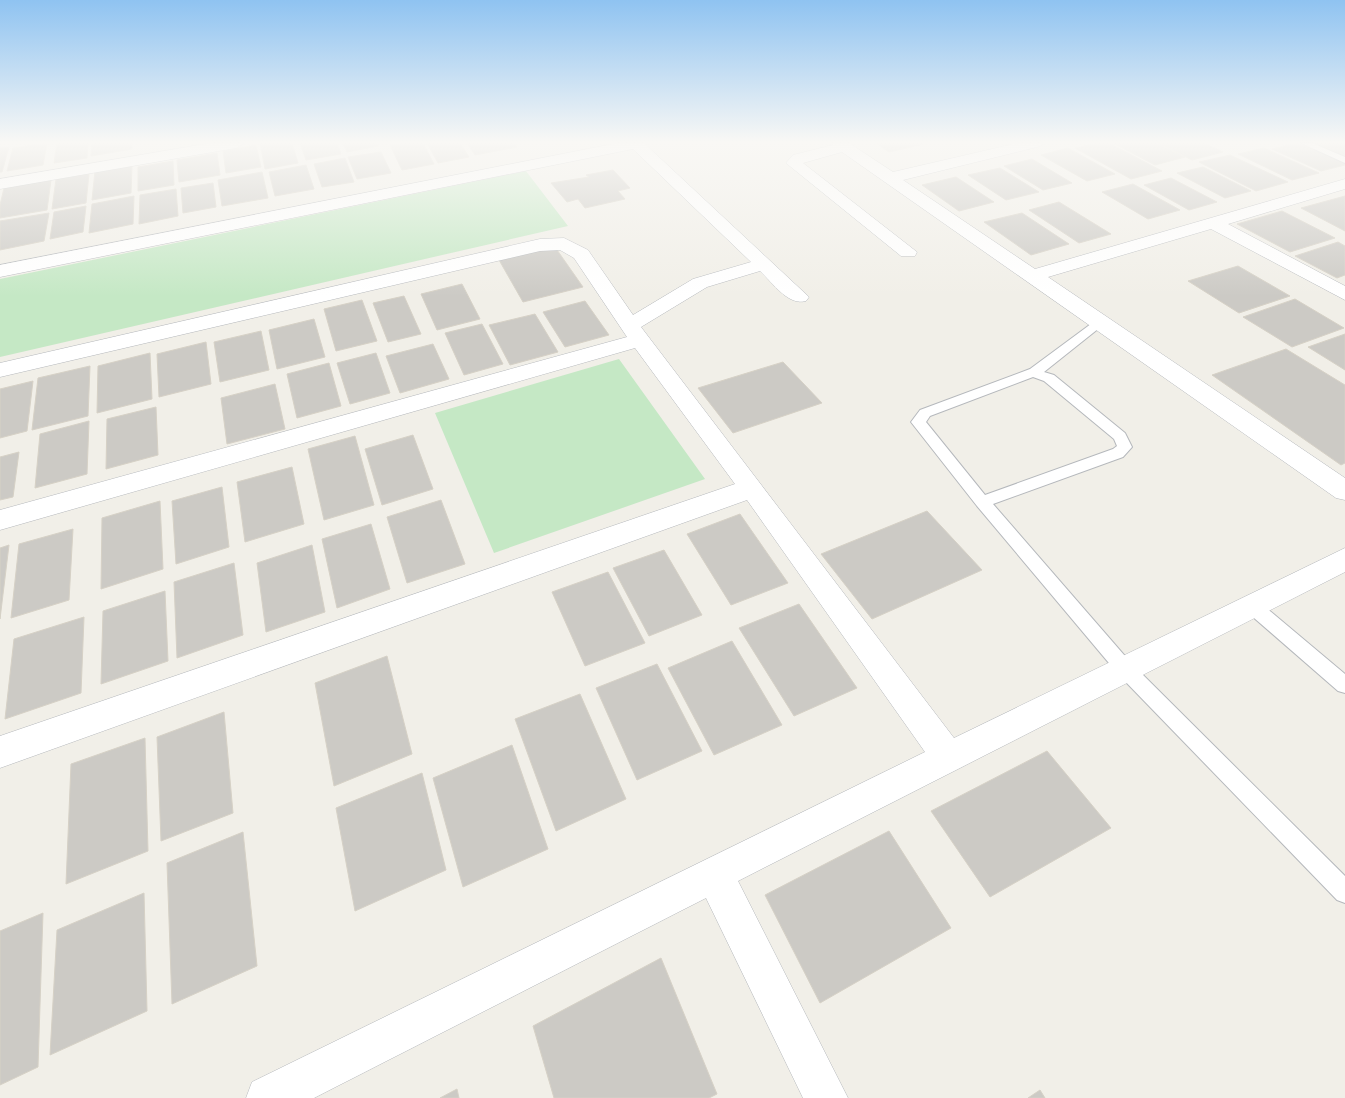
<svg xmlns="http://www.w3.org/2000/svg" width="1345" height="1098" font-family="Figtree,sans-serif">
	<rect width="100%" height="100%" fill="#f1efe8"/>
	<path fill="#c5e8c5" d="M 526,171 L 568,226 L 0,357 L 0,279 Z
		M 619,359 L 705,479 L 494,553 L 435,413 Z"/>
	<path fill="#cccac5" stroke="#d6d1c6" d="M 47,143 L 43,165 L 7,171 L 13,148 Z
		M 57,143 L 88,143 L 87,158 L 54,163 Z
		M 92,143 L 132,143 L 132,149 L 91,156 Z
		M 260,143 L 292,143 L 298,163 L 265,169 Z
		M 300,143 L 337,143 L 341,154 L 306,160 Z
		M 343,143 L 377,143 L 378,146 L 347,152 Z
		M 405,143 L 423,143 L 434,164 L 402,170 L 390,145 Z
		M 427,143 L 460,143 L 469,157 L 438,163 Z
		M 467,143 L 514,143 L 517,147 L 475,155 Z
		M 876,143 L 921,143 L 924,144 L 889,152 Z
		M 1098,143 L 1109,143 L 1162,171 L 1131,179 L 1075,148 Z
		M 1113,143 L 1156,143 L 1185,157 L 1155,165 Z
		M 1158,143 L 1204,143 L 1223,152 L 1192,160 Z
		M 1297,143 L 1345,162 L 1345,165 L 1321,171 L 1272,149 Z
		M 1308,143 L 1345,143 L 1345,159 Z
		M 256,145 L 261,167 L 226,173 L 223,151 Z
		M 9,147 L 2,172 L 0,172 L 0,148 Z
		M 1068,148 L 1115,174 L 1087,181 L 1041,155 Z
		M 1264,148 L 1319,173 L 1292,180 L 1238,154 Z
		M 381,152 L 391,173 L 357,179 L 348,157 Z
		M 217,153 L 220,175 L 179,182 L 177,160 Z
		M 1230,155 L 1288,182 L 1256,191 L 1199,162 Z
		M 345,158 L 354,182 L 322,187 L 314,164 Z
		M 1032,159 L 1072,183 L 1043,190 L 1004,166 Z
		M 173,161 L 174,185 L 138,191 L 138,167 Z
		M 132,165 L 131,193 L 92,200 L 95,171 Z
		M 306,165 L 314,189 L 275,196 L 269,172 Z
		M 1203,167 L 1251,191 L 1225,198 L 1177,173 Z
		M 1000,168 L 1039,192 L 1006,200 L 968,175 Z
		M 613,170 L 630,188 L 618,191 L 625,199 L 585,208 L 578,199 L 567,202 L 551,183 L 589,177 L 586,175 Z
		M 262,172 L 268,198 L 222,206 L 218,180 Z
		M 89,174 L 86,203 L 52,209 L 56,179 Z
		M 956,177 L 994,202 L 959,211 L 922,185 Z
		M 1171,178 L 1217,202 L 1189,210 L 1144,185 Z
		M 51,180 L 47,210 L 0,218 L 0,205 L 4,188 Z
		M 213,183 L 216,207 L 183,213 L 181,188 Z
		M 1133,184 L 1180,210 L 1148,219 L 1102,192 Z
		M 176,189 L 178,216 L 139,224 L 140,195 Z
		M 134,196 L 133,224 L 89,233 L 92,204 Z
		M 1345,196 L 1345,231 L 1301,208 Z
		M 1059,202 L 1111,234 L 1079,243 L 1029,210 Z
		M 86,206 L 83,232 L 50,239 L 54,212 Z
		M 1282,211 L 1335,238 L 1290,252 L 1237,224 Z
		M 49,213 L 44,241 L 0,250 L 0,221 Z
		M 1022,213 L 1069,244 L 1031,255 L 984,222 Z
		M 1338,242 L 1345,246 L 1345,275 L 1337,278 L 1295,256 Z
		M 555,247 L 583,287 L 523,302 L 499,260 Z
		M 1238,266 L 1290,296 L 1239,313 L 1188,281 Z
		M 462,284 L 480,319 L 437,330 L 421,294 Z
		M 404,296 L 421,334 L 388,342 L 373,303 Z
		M 1295,299 L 1344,328 L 1292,347 L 1243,317 Z
		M 362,300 L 377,341 L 336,351 L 324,309 Z
		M 585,301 L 609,335 L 565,347 L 543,312 Z
		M 535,314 L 558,352 L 510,365 L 489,325 Z
		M 314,319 L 325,357 L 277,369 L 269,330 Z
		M 482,324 L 503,364 L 464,375 L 445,333 Z
		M 261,331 L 269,370 L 220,382 L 214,342 Z
		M 1345,334 L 1345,370 L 1308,347 Z
		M 206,342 L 211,384 L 159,397 L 157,354 Z
		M 433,344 L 449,379 L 400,393 L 386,356 Z
		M 1286,349 L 1345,385 L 1345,463 L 1341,465 L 1212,375 Z
		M 150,353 L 152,399 L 97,413 L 98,366 Z
		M 376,353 L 390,393 L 350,404 L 337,363 Z
		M 783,362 L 822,403 L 733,433 L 698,388 Z
		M 329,363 L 341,406 L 297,418 L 287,374 Z
		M 90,366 L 88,416 L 32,430 L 38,378 Z
		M 33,381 L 27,431 L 0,438 L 0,389 Z
		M 275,384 L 285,429 L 227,444 L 221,398 Z
		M 156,407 L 158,455 L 106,469 L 107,419 Z
		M 89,421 L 87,474 L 35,488 L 40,434 Z
		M 413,435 L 433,489 L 382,505 L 365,449 Z
		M 355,436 L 374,505 L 324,520 L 308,449 Z
		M 19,452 L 13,497 L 0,500 L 0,457 Z
		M 292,467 L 304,524 L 245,542 L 237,482 Z
		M 222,487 L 229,547 L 176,564 L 172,501 Z
		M 441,500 L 465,564 L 407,583 L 387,517 Z
		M 160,501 L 163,569 L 101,589 L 102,518 Z
		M 927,511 L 982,570 L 872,619 L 821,554 Z
		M 740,514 L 788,583 L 731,605 L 687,534 Z
		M 371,524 L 390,589 L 337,608 L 322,539 Z
		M 73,529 L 69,600 L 11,618 L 19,544 Z
		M 9,545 L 0,619 L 0,548 Z
		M 312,545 L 325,612 L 266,632 L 257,563 Z
		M 664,550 L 702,615 L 649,636 L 613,568 Z
		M 234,563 L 243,635 L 177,658 L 174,582 Z
		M 608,572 L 645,643 L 585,666 L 552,592 Z
		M 165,591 L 168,661 L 101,684 L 103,611 Z
		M 799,604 L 857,688 L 794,716 L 739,628 Z
		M 84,617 L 81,693 L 5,719 L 14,639 Z
		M 732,641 L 782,725 L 714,755 L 668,668 Z
		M 387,656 L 412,754 L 334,786 L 315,683 Z
		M 657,664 L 702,751 L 637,780 L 596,688 Z
		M 580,694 L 626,799 L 556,831 L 515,719 Z
		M 224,712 L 233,813 L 161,841 L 157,737 Z
		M 145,738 L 148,851 L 66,884 L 71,764 Z
		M 512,745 L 548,849 L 463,887 L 433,778 Z
		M 1047,751 L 1111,828 L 990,897 L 931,811 Z
		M 422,773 L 446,870 L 355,911 L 336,808 Z
		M 889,831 L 951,928 L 820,1003 L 765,895 Z
		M 243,832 L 257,966 L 172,1004 L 167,863 Z
		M 144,893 L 147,1011 L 50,1055 L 57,930 Z
		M 43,913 L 38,1067 L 0,1085 L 0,931 Z
		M 661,958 L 717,1094 L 709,1098 L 554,1098 L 533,1026 Z
		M 457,1089 L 459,1098 L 440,1098 Z
		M 1040,1090 L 1045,1098 L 1028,1098 Z"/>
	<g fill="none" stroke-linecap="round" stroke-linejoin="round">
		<defs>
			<path id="service" d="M 1301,143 L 1312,143 L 1345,157 L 1345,163 Z
				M 1099,318 L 1103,319 L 1105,322 L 1103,325 L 1044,372 L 1054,375 L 1125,433 L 1132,447 L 1123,457 L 993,504 L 1131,663 L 1345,876 L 1345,903 L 1337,900 L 1119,675 L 977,506 L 911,422 L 920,410 L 1030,369 ZM 1033,377 L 1044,381 L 1114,439 L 1117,446 L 1113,449 L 985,495 L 926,422 L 930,416 Z
				M 1252,599 L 1258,601 L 1345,674 L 1345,693 L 1338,691 L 1246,611 L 1243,606 L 1246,601 Z"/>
			<path id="minor" d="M 211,143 L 244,143 L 236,148 L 0,189 L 0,179 Z
				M 618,143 L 647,143 L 646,145 L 809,297 L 806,301 C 788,306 773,283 760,271 L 707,287 L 641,327 L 954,738 L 1345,548 L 1345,572 L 738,881 L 848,1098 L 803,1098 L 706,898 L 314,1098 L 246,1098 L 252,1082 L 925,752 L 747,500 L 0,768 L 0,736 L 735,484 L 635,348 L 0,530 L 0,510 L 627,337 L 574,258 L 560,250 L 540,251 L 0,377 L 0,363 L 540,239 L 564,238 L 588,250 L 633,315 L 693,279 L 751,262 L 633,149 L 0,277 L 0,265 Z
				M 832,143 L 849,143 L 893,172 L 1018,143 L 1043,143 L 1041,146 L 903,180 L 1035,269 L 1345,179 L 1345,189 L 1228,224 L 1345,286 L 1345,300 L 1211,229 L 1048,277 L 1345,478 L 1345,500 L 1336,498 L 842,152 L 803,163 L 917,252 L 915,256 L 901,256 L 786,163 L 793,155 L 833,145 Z"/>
		</defs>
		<use href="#service" stroke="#b5b8bc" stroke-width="2"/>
		<use href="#minor" stroke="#b5b8bc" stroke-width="1"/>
		<use href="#service" fill="#fff" fill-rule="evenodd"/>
		<use href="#minor" fill="#fff" fill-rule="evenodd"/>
	</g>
	<linearGradient id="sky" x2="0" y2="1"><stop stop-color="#8fc3f1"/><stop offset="0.48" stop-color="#f9f8f5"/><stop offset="1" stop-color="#f9f8f5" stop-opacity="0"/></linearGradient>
	<rect width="1345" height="296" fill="url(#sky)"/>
</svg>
